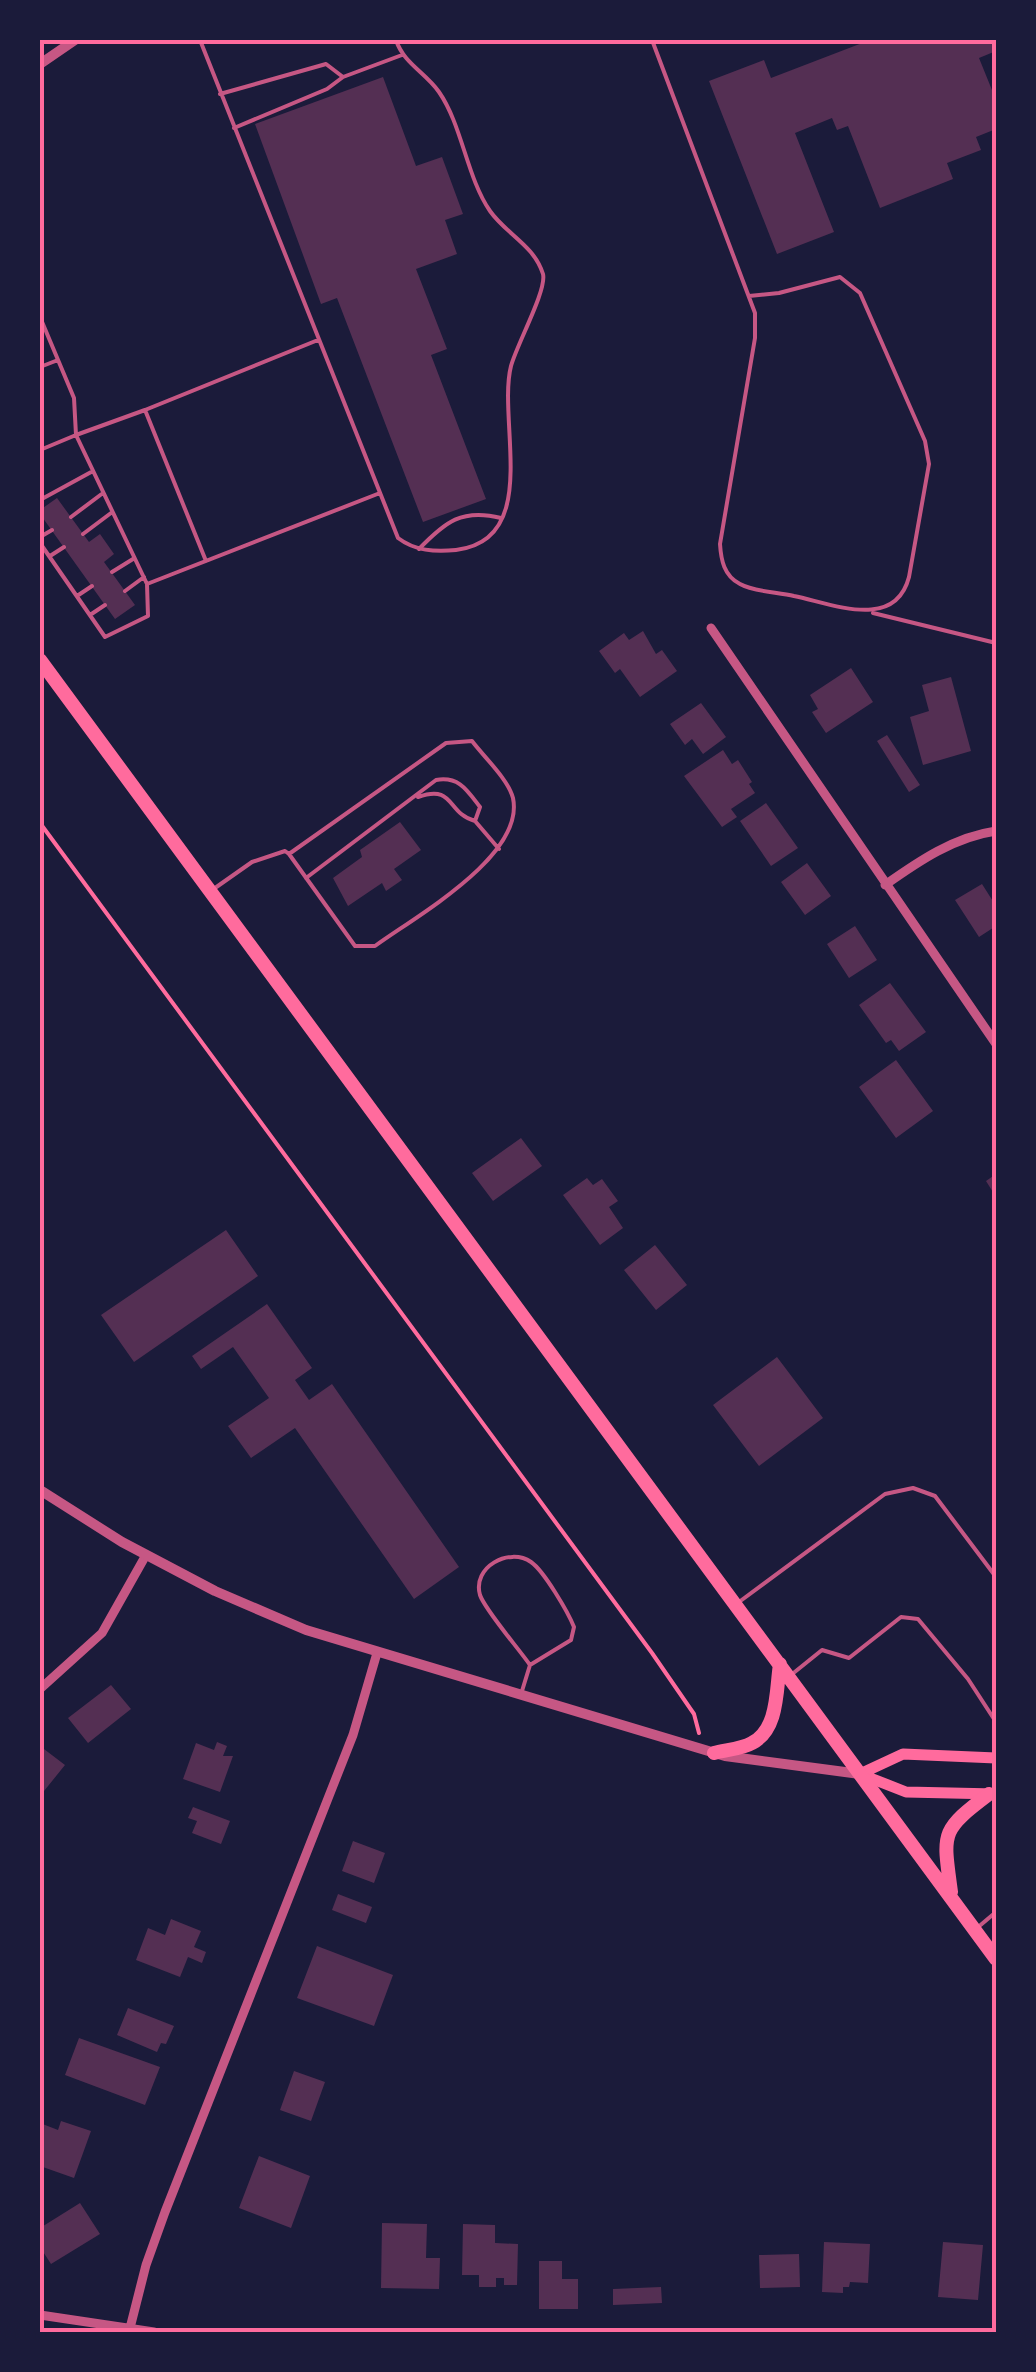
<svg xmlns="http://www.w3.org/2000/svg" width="1036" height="2372" font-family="'Work Sans',sans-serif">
	<rect width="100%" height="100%" fill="#1b1b3a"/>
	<path fill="#542f53" d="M 870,40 L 996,40 L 996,51 L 979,58 L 996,100 L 996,129 L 976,137 L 981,150 L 947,163 L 953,179 L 880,208 L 848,126 L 837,130 L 832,118 L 795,133 L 834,232 L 777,254 L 709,81 L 764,60 L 771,78 Z
		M 383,77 L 416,166 L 442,157 L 463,214 L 445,220 L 457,254 L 416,269 L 447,349 L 431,355 L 486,499 L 423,522 L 337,298 L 321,304 L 255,124 Z
		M 57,498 L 89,542 L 100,534 L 114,554 L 104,562 L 135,605 L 115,619 L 40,514 L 40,510 Z
		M 643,631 L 656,654 L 662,650 L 677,671 L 640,697 L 620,669 L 615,673 L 599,651 L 624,633 L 629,640 Z
		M 851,668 L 873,702 L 826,733 L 812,712 L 818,709 L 810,695 Z
		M 951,677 L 971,751 L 923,765 L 910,717 L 929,711 L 922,685 Z
		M 701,703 L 726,737 L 703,754 L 692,739 L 685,745 L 670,724 Z
		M 887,735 L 920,785 L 909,792 L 877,741 Z
		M 723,750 L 732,764 L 738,760 L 752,782 L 749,784 L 755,793 L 731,809 L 737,817 L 722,827 L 684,776 Z
		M 766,803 L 798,848 L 771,866 L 740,821 Z
		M 400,822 L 421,850 L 394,869 L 402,880 L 386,891 L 382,883 L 348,906 L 333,878 L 362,857 L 360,850 Z
		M 807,863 L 831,896 L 805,915 L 781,882 Z
		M 982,884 L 996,906 L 996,926 L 979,937 L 955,900 Z
		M 855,926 L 877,960 L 849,978 L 827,944 Z
		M 890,983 L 926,1032 L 899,1051 L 891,1040 L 886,1043 L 859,1005 Z
		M 896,1060 L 933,1111 L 896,1138 L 859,1087 Z
		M 521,1138 L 542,1166 L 493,1201 L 472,1173 Z
		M 996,1174 L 996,1197 L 986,1181 Z
		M 587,1178 L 593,1185 L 602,1179 L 618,1201 L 609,1207 L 623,1228 L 600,1245 L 563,1195 Z
		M 226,1230 L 258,1276 L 134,1362 L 101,1315 Z
		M 655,1245 L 687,1285 L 656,1310 L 624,1270 Z
		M 267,1304 L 312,1368 L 295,1380 L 309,1400 L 332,1384 L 459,1567 L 414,1599 L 295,1428 L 251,1458 L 228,1426 L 269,1398 L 233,1347 L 201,1369 L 192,1356 Z
		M 777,1357 L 823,1418 L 759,1466 L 713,1405 Z
		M 111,1685 L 131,1709 L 88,1743 L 68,1718 Z
		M 217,1742 L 227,1746 L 223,1756 L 233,1756 L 220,1792 L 183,1779 L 196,1743 L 214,1750 Z
		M 40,1746 L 65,1765 L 40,1796 Z
		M 193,1807 L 230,1821 L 221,1844 L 192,1833 L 197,1821 L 188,1818 Z
		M 353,1841 L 385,1853 L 374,1883 L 342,1871 Z
		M 338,1894 L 372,1907 L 366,1923 L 332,1910 Z
		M 171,1919 L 201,1931 L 194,1947 L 206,1952 L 202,1963 L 188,1957 L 180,1977 L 136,1960 L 148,1928 L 165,1935 Z
		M 317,1946 L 393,1975 L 374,2026 L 297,1998 Z
		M 128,2008 L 174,2026 L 166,2044 L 161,2043 L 157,2052 L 117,2035 Z
		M 79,2038 L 160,2067 L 145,2105 L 65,2075 Z
		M 294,2071 L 325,2082 L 311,2121 L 280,2110 Z
		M 61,2121 L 91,2131 L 74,2178 L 40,2166 L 40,2123 L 58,2130 Z
		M 259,2156 L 310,2176 L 291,2228 L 239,2208 Z
		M 80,2203 L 100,2234 L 51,2264 L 40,2247 L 40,2228 Z
		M 382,2223 L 427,2224 L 426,2258 L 440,2258 L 439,2289 L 381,2288 Z
		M 463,2224 L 495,2225 L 495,2243 L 518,2244 L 517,2285 L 504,2285 L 504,2278 L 496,2278 L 496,2287 L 479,2287 L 479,2275 L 462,2275 Z
		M 824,2242 L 870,2244 L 868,2283 L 850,2282 L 849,2287 L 843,2287 L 843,2293 L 822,2292 Z
		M 943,2242 L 983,2245 L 978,2300 L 938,2297 Z
		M 799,2254 L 800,2287 L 760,2288 L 759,2255 Z
		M 539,2261 L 562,2261 L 562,2279 L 578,2279 L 578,2309 L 539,2309 Z
		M 661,2287 L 662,2303 L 613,2305 L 613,2289 Z"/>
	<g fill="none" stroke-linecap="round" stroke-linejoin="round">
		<path stroke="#ff6b9d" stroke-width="4" d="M 40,823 L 652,1653 L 694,1714 L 699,1733"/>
		<path stroke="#c65784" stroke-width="4" d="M 200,40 L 398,538 C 415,551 435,552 456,550 C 542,540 497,421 511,366 C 517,344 547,290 543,274 C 534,245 506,234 490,211 C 467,178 462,125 439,92 C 425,72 404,64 396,40
			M 652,40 L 755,313 L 755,338 L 720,544 C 721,560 724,576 740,584 C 754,592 778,592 794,596 C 833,604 895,631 909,577 L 929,464 L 925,441 L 860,293 L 840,277 L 779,293 L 749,296
			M 220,94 L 326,64 L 343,77 L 402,55
			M 234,128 L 327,89 L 343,77
			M 40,317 L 74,398 L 76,435 L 40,450
			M 40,367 L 58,360
			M 40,500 L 93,471
			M 71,517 L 103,493
			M 83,534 L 111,513
			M 40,537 L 52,530
			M 40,543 L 105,637 L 148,616 L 147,584 L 76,435 L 145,410
			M 419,549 C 445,522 462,508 501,518
			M 50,556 L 64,547
			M 206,561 L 145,410 L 318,340
			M 112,572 L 133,559
			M 147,584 L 380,493
			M 125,591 L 144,577
			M 77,596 L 92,586
			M 873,613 L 996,643
			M 90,615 L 105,605
			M 418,797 C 455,784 446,813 475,821
			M 306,878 L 436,780 C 459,776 467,790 480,807 L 475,821 L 499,849
			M 215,888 L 252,862 L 285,851 L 289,854 L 446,743 L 472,741 C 484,757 508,779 513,798 C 525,856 416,916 375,946 L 355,946 L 289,854
			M 739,1602 L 885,1494 L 913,1488 L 935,1496 L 996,1577
			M 791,1675 L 822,1650 L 849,1658 L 901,1617 L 918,1619 L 968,1679 L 994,1719 L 996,1743
			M 522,1691 L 530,1665 L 571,1640 L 574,1627 C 568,1612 544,1571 531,1562 C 509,1547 472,1567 480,1595 C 485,1610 519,1649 530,1665
			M 977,1928 L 996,1912"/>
		<path stroke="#c65784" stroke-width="9" d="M 711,628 L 996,1044
			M 885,885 C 919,861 954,837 996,831
			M 40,1689 L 102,1633 L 146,1555
			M 40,2315 L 154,2332
			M 129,2332 L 146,2265 L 165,2212 L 353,1735 L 377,1653"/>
		<path stroke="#c65784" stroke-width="10" d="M 40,64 L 75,40
			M 40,1490 L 122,1542 L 215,1591 L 306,1630 L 725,1756 L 860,1774"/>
		<path stroke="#ff6b9d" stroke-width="11" d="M 860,1774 L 903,1754 L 996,1758
			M 860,1774 L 906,1792 L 996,1794"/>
		<path stroke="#ff6b9d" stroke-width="14" d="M 40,660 L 996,1959
			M 714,1753 C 725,1750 742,1749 752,1743 C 779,1729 776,1689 780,1664
			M 951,1892 C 943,1832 940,1831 989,1794"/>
	</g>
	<rect width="1036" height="2372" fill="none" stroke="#1b1b3a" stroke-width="85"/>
	<rect x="42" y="42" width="952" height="2288" fill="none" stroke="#ff6b9d" stroke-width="4"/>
</svg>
